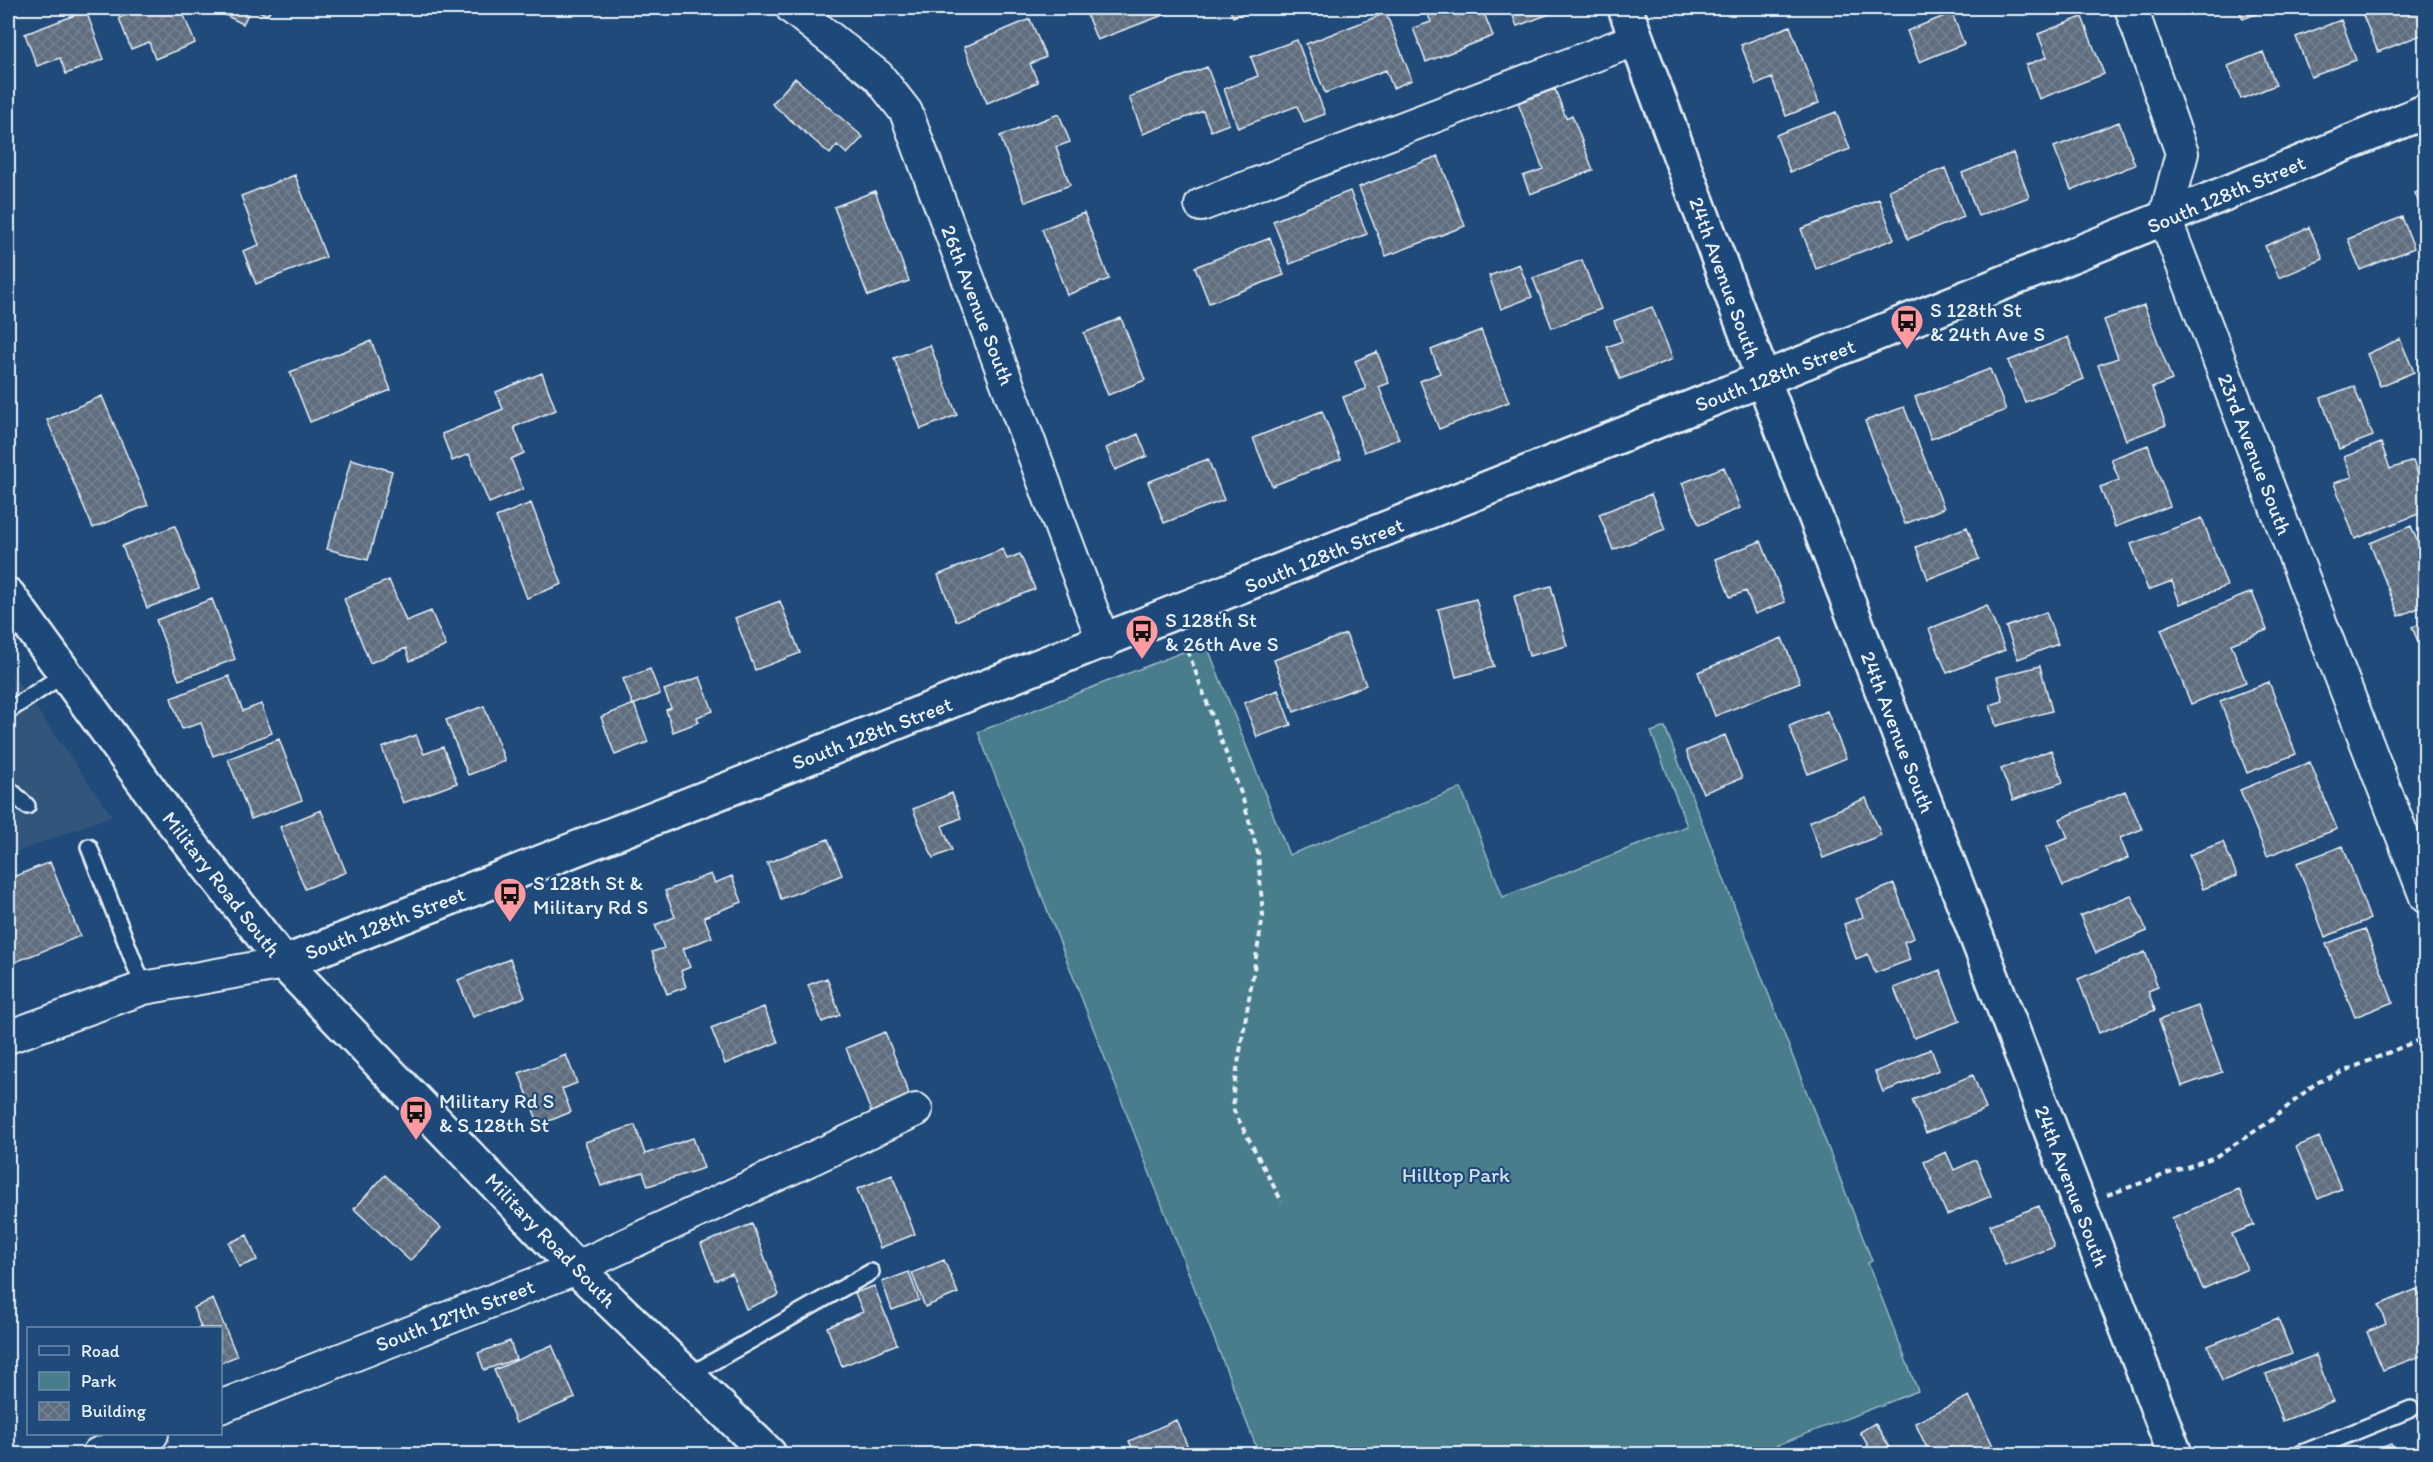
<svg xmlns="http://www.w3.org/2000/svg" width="2433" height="1462" font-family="Itim,sans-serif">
	<defs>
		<pattern id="building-cross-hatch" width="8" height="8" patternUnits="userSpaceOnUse" patternTransform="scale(1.5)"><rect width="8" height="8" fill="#5e6d7e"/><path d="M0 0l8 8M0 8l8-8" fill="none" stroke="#758291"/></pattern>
	</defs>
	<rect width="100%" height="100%" fill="#1f4a7a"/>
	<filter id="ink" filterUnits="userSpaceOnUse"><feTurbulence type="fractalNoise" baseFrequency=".0167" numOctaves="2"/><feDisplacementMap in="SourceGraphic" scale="12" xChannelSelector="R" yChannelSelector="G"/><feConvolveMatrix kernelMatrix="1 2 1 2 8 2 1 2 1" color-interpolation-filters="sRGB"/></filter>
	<g filter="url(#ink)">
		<path fill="#32547b" d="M 8,668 L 112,816 L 8,855 Z"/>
		<path fill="#487d8c" stroke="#98b7c2" stroke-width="1.5" d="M 1206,643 L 1289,855 L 1461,788 L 1503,897 L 1687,826 L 1651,732 L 1665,727 L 1872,1261 L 1868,1263 L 1918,1391 L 1754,1454 L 1259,1454 L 978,732 Z"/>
		<path fill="url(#building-cross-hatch)" stroke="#e8f1f8" stroke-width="1.5" d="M 145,8 L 181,8 L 195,43 L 155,59 L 149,42 L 131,49 L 119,18 Z
			M 211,8 L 251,8 L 243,24 Z
			M 252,8 L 272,8 L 267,15 Z
			M 1084,8 L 1182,8 L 1097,40 Z
			M 1229,8 L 1256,8 L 1233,17 Z
			M 1425,8 L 1482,8 L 1493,36 L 1426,62 L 1413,28 L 1431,22 Z
			M 1510,8 L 1553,8 L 1555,12 L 1517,26 Z
			M 2238,8 L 2262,8 L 2263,11 L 2243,19 Z
			M 2360,8 L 2426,8 L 2426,33 L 2378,52 Z
			M 86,11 L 104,59 L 66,74 L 60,58 L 37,66 L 25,34 Z
			M 1386,13 L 1412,80 L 1393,88 L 1386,70 L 1325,93 L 1306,44 Z
			M 1952,13 L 1964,44 L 1919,62 L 1907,31 Z
			M 2082,17 L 2104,74 L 2039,99 L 2026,65 L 2047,57 L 2038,34 Z
			M 1030,19 L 1046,57 L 1030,64 L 1038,82 L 987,103 L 964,47 Z
			M 2341,20 L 2356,60 L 2311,77 L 2296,37 Z
			M 1790,26 L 1819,103 L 1786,116 L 1772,78 L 1756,85 L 1741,45 Z
			M 1297,40 L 1325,114 L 1304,122 L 1297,106 L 1238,128 L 1224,89 L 1258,76 L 1251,57 Z
			M 2263,52 L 2276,85 L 2241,99 L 2228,66 Z
			M 1207,67 L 1229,124 L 1211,131 L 1203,111 L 1143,134 L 1129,97 Z
			M 795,78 L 863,137 L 847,154 L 837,145 L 830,154 L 772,104 Z
			M 1555,89 L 1566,118 L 1572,115 L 1593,170 L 1530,194 L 1523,176 L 1543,169 L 1518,103 Z
			M 1836,112 L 1850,149 L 1790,172 L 1776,135 Z
			M 1059,114 L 1070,142 L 1056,147 L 1070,185 L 1025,202 L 1000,136 Z
			M 2119,122 L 2135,165 L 2071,190 L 2054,147 Z
			M 2013,153 L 2029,197 L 1978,216 L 1962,173 Z
			M 1438,156 L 1465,226 L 1386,256 L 1359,187 Z
			M 1945,168 L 1964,217 L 1908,239 L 1889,190 Z
			M 295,175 L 326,257 L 256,284 L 243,251 L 259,245 L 241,196 Z
			M 2426,189 L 2426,221 L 2415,193 Z
			M 875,191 L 909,281 L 868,296 L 834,207 Z
			M 1350,191 L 1367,234 L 1290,264 L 1273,221 Z
			M 1879,199 L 1894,239 L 1816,269 L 1801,229 Z
			M 1084,213 L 1109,279 L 1067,295 L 1042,229 Z
			M 2402,217 L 2414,248 L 2360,270 L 2348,239 Z
			M 2309,227 L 2323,259 L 2279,278 L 2265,246 Z
			M 1270,238 L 1284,275 L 1209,303 L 1195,267 Z
			M 1582,260 L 1601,309 L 1552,328 L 1533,278 Z
			M 1519,264 L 1532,297 L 1501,309 L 1489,276 Z
			M 2144,305 L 2172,380 L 2152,388 L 2166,425 L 2126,440 L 2098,365 L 2118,358 L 2104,320 Z
			M 1652,307 L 1673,359 L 1620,379 L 1607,347 L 1622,341 L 1614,321 Z
			M 1121,318 L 1145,380 L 1108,395 L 1084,333 Z
			M 1481,330 L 1509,402 L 1439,429 L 1420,381 L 1440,373 L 1431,350 Z
			M 2068,337 L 2084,379 L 2025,402 L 2008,361 Z
			M 2400,339 L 2414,372 L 2380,386 L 2367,354 Z
			M 371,341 L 391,390 L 310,422 L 290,372 Z
			M 930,345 L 957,415 L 921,429 L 894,358 Z
			M 1377,352 L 1389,383 L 1379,387 L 1399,439 L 1364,452 L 1343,397 L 1366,389 L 1355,361 Z
			M 1990,369 L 2006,410 L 1931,439 L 1915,397 Z
			M 542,373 L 556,410 L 514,427 L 524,453 L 511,459 L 523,489 L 489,503 L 469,454 L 452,461 L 442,434 L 503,409 L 496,392 Z
			M 2354,386 L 2373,436 L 2339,449 L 2321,398 Z
			M 102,396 L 148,505 L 93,528 L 47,420 Z
			M 1904,407 L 1944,508 L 1905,524 L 1865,421 Z
			M 1322,411 L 1341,459 L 1272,486 L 1253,438 Z
			M 1138,434 L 1147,456 L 1115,470 L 1106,448 Z
			M 2381,443 L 2390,469 L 2413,461 L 2426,496 L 2426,511 L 2355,539 L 2334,483 L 2352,477 L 2344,457 Z
			M 2148,445 L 2170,506 L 2115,527 L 2100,487 L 2119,480 L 2111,459 Z
			M 351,459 L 392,471 L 368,560 L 327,549 Z
			M 1208,459 L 1224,500 L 1164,523 L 1148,482 Z
			M 1724,467 L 1740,508 L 1699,525 L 1682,483 Z
			M 1651,494 L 1665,529 L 1613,550 L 1599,514 Z
			M 531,503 L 562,584 L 527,598 L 496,517 Z
			M 2202,518 L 2227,586 L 2180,604 L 2172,581 L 2148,590 L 2131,544 Z
			M 175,526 L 199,588 L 147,608 L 122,546 Z
			M 2411,526 L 2426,562 L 2426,605 L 2399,616 L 2370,543 Z
			M 1967,527 L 1979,559 L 1928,579 L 1916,547 Z
			M 1761,541 L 1785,602 L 1755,614 L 1746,591 L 1730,597 L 1715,559 Z
			M 1003,549 L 1007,559 L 1020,554 L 1035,589 L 956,621 L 938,575 Z
			M 389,580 L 406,621 L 431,611 L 446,646 L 410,661 L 406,648 L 370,663 L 344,599 Z
			M 1551,586 L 1567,646 L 1529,656 L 1514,596 Z
			M 2252,592 L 2267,630 L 2231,644 L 2246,682 L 2191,704 L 2161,629 Z
			M 212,599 L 235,659 L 179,680 L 156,620 Z
			M 1476,599 L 1494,667 L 1456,677 L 1438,609 Z
			M 780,601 L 800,653 L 755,670 L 735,618 Z
			M 1987,605 L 2005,650 L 1947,673 L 1929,629 Z
			M 2046,612 L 2058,644 L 2018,659 L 2006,627 Z
			M 2426,622 L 2426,661 L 2412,627 Z
			M 1346,634 L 1366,685 L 1294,712 L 1274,660 Z
			M 1782,638 L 1800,682 L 1715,716 L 1698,672 Z
			M 2040,666 L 2052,711 L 1996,726 L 1990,705 L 2003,701 L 1997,677 Z
			M 650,669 L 660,694 L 633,705 L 623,679 Z
			M 229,676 L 243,711 L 261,704 L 272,733 L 213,756 L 201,723 L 182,729 L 171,698 Z
			M 700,677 L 713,711 L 697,717 L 699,722 L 673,732 L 666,710 L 671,708 L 664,690 Z
			M 2269,682 L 2296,754 L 2247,773 L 2220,701 Z
			M 1278,690 L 1291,725 L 1257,737 L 1244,703 Z
			M 634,704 L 648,742 L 615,755 L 601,717 Z
			M 484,706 L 505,761 L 468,775 L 446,720 Z
			M 1827,711 L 1846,758 L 1808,774 L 1789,726 Z
			M 416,735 L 424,754 L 443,747 L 457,783 L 403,803 L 382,748 Z
			M 1725,735 L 1742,778 L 1703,793 L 1686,751 Z
			M 279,739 L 302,800 L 251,819 L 228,759 Z
			M 2051,750 L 2063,782 L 2013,800 L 2001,769 Z
			M 2310,762 L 2337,829 L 2267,856 L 2240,790 Z
			M 2125,791 L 2142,829 L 2120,838 L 2128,858 L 2063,886 L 2046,847 L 2068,838 L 2060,819 Z
			M 952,793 L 961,818 L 942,826 L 952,850 L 933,858 L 913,809 Z
			M 1866,798 L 1881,835 L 1823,858 L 1809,822 Z
			M 321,810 L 346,872 L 305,889 L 280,827 Z
			M 828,839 L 842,875 L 781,899 L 767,863 Z
			M 2223,842 L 2237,876 L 2203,889 L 2189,855 Z
			M 2343,846 L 2370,919 L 2325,937 L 2297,863 Z
			M 50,862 L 80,936 L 8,965 L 8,879 Z
			M 711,874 L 715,883 L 732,876 L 742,902 L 704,917 L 712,937 L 683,949 L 690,967 L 681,971 L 686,987 L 667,994 L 652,952 L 664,948 L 655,925 L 675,917 L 665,891 Z
			M 1894,884 L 1914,938 L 1904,942 L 1910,960 L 1875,973 L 1868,954 L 1856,959 L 1844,924 L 1863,917 L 1856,899 Z
			M 2131,895 L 2147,931 L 2096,953 L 2080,916 Z
			M 2365,929 L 2393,1002 L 2355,1017 L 2326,944 Z
			M 2145,952 L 2158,987 L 2148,991 L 2155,1010 L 2099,1033 L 2078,979 Z
			M 510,959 L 525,997 L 473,1017 L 458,980 Z
			M 1940,970 L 1960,1021 L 1914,1038 L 1894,988 Z
			M 827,978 L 840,1015 L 822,1022 L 808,985 Z
			M 2198,1006 L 2222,1072 L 2182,1086 L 2159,1020 Z
			M 764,1007 L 778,1042 L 725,1064 L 711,1028 Z
			M 885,1032 L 913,1104 L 874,1119 L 846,1048 Z
			M 1931,1049 L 1939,1070 L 1883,1092 L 1875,1072 Z
			M 566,1055 L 577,1083 L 562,1089 L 571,1112 L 539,1125 L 519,1073 Z
			M 1973,1075 L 1986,1109 L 1926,1133 L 1912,1100 Z
			M 635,1125 L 645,1154 L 693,1138 L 704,1168 L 648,1186 L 643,1172 L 601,1186 L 585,1142 Z
			M 2319,1137 L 2341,1189 L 2318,1199 L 2296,1147 Z
			M 1946,1152 L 1954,1170 L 1976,1160 L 1991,1196 L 1947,1215 L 1924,1162 Z
			M 385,1175 L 441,1228 L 410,1261 L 354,1209 Z
			M 892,1175 L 915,1234 L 880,1248 L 857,1189 Z
			M 2239,1189 L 2254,1225 L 2232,1234 L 2247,1269 L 2203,1289 L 2172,1218 Z
			M 2039,1206 L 2054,1247 L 2005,1265 L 1990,1225 Z
			M 752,1224 L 779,1295 L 746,1309 L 732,1273 L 715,1280 L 701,1244 Z
			M 247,1235 L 257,1260 L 239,1267 L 229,1243 Z
			M 944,1260 L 958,1293 L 925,1307 L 912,1273 Z
			M 909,1272 L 919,1300 L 892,1310 L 882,1282 Z
			M 874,1286 L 897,1344 L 842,1366 L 827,1327 L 863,1312 L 855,1293 Z
			M 2417,1289 L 2426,1310 L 2426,1354 L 2383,1370 L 2367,1332 L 2386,1324 L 2379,1305 Z
			M 213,1299 L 237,1356 L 220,1363 L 220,1328 L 197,1328 L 201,1327 L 193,1308 Z
			M 2278,1318 L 2292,1354 L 2222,1381 L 2208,1346 Z
			M 510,1341 L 516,1359 L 484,1370 L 478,1353 Z
			M 552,1345 L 575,1398 L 516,1423 L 494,1370 Z
			M 2316,1355 L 2333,1401 L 2283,1421 L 2266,1374 Z
			M 1969,1396 L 1993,1446 L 1976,1454 L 1952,1454 L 1949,1447 L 1930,1454 L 1915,1423 Z
			M 1176,1420 L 1191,1454 L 1135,1454 L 1129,1441 Z
			M 1875,1423 L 1894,1454 L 1873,1454 L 1860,1432 Z
			M 2391,1444 L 2396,1454 L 2367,1454 Z"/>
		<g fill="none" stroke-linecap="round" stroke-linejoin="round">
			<defs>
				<path id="service" d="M 8,711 L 64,674
					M 8,788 L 27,806
					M 89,847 L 144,988
					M 688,1376 L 871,1272
					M 2300,1454 L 2411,1409"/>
				<path id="minor" d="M 792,8 L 878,76 L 906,112 L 1104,643
					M 2131,8 L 2182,153 L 2165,219 L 2426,897
					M 1201,205 L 1637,39
					M 8,1037 L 144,988 L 284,963
					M 220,1407 L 576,1268 L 916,1110
					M 98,1454 L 152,1434"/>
				<path id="tertiary" d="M 1625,8 L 1783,432 L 2175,1454
					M 8,595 L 168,815 L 284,963 L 576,1268 L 769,1454
					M 284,963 C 755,779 1226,594 1695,406 C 1939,309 2183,212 2426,111"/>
			</defs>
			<use href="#service" stroke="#e8f1f8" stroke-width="20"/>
			<use href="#minor" stroke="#e8f1f8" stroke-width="36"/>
			<use href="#tertiary" stroke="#e8f1f8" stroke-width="38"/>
			<path stroke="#e8f1f8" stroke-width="4" stroke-dasharray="6 4.5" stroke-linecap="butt" d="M 1184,641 L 1242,796 L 1258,853 L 1263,916 L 1233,1093 L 1234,1111 L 1282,1202
				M 2107,1195 L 2215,1157 L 2269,1122 L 2316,1083 L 2426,1037"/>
			<use href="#service" stroke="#1f4a7a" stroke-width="15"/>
			<use href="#minor" stroke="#1f4a7a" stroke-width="32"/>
			<use href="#tertiary" stroke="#1f4a7a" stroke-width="33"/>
		</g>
	</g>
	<defs>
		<symbol id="bus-pin" viewBox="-11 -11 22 30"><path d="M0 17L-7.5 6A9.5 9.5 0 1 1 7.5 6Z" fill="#ff9aa2" stroke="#1f4a7a"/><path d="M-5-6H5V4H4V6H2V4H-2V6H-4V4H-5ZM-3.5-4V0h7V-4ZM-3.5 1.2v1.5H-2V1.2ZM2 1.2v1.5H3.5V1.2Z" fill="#111"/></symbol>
	</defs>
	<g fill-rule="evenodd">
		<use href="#bus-pin" x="1888" y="302" width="38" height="52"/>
		<use href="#bus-pin" x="1123" y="612" width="38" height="52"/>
		<use href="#bus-pin" x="491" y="875" width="38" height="52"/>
		<use href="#bus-pin" x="397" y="1093" width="38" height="52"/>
	</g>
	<g text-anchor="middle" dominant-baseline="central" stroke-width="4.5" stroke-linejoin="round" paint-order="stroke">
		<g font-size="21" fill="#e8f1f8" stroke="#1f4a7a">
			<text transform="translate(2226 194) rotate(-23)">South 128th Street</text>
			<text transform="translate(1725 278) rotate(70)">24th Avenue South</text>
			<text transform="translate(978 305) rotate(69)">26th Avenue South</text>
			<text transform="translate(1775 375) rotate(-21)">South 128th Street</text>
			<text transform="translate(2255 454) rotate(69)">23rd Avenue South</text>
			<text transform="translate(1324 555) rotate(-22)">South 128th Street</text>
			<text transform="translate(1898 732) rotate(69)">24th Avenue South</text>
			<text transform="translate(872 733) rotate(-21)">South 128th Street</text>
			<text transform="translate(222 884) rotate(52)">Military Road South</text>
			<text transform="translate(385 923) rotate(-21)">South 128th Street</text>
			<text transform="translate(2072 1186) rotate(69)">24th Avenue South</text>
			<text transform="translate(551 1240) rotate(46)">Military Road South</text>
			<text transform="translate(455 1315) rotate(-21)">South 127th Street</text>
		</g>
		<g font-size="21" fill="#e8f1f8" stroke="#1f4a7a" text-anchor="start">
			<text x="1930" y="309">S 128th St<tspan x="1930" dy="24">&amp; 24th Ave S</tspan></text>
			<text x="1165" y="619">S 128th St<tspan x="1165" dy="24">&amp; 26th Ave S</tspan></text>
			<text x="533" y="882">S 128th St &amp;<tspan x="533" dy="24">Military Rd S</tspan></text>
			<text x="439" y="1100">Military Rd S<tspan x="439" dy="24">&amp; S 128th St</tspan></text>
		</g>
		<g font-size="21" fill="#d0e0e8" stroke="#1f4a7a">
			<text x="1456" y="1174">Hilltop Park</text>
		</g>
	</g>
	<rect width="2433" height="1462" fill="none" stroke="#1f4a7a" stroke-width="30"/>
	<rect x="15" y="15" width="2403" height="1432" fill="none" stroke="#e8f1f8" stroke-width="2" filter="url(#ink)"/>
	<rect x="27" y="1327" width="195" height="108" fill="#1f4a7a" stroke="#6f8dac" stroke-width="1.5"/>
	<rect x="39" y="1346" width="30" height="9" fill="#1f4a7a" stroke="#6f8dac" stroke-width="1.5"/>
	<text x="81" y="1357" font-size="18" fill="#e8f1f8">Road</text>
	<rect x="39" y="1372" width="30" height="18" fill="#487d8c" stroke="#6f8dac" stroke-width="1.5"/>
	<text x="81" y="1387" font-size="18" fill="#e8f1f8">Park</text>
	<rect x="39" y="1402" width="30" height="18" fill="url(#building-cross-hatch)" stroke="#6f8dac" stroke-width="1.5"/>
	<text x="81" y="1417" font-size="18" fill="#e8f1f8">Building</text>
</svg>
